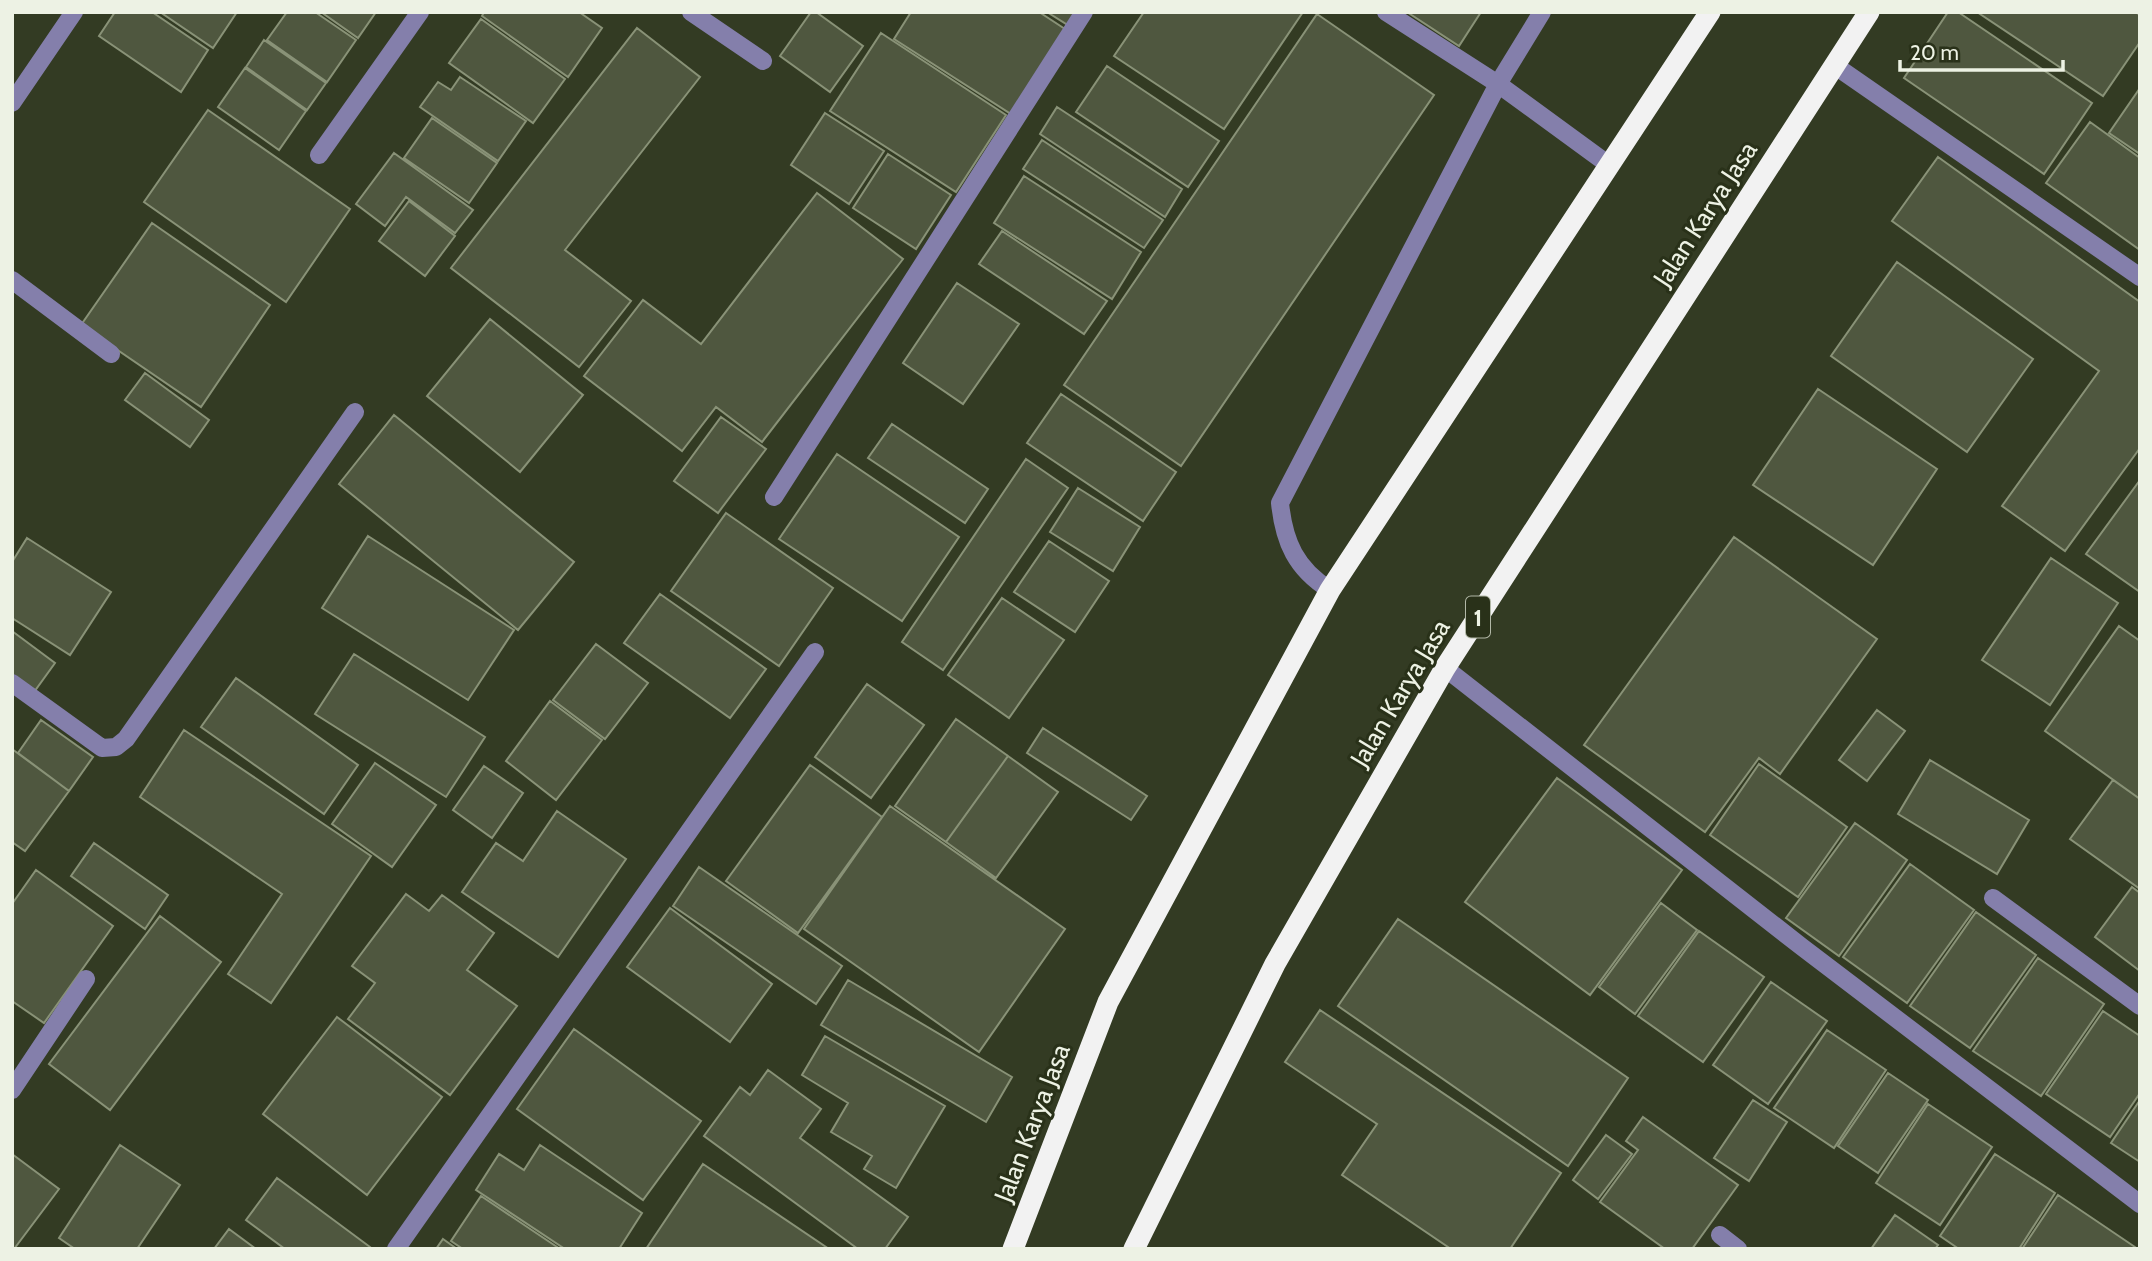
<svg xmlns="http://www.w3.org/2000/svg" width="2152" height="1261" font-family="Cabin,sans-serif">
	<rect width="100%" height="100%" fill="#333b23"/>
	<path fill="#4f573f" stroke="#899277" stroke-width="2" d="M 115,12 L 152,12 L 208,50 L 181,92 L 99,36 Z
		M 160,12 L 237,12 L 213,48 Z
		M 287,12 L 315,12 L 356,40 L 327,82 L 267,40 Z
		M 321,12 L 376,12 L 358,38 Z
		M 484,12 L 579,12 L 602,28 L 568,77 L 482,16 Z
		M 811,12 L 816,12 L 863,46 L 830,92 L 780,56 Z
		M 911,12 L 1039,12 L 1065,29 L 1011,114 L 894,39 Z
		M 1047,12 L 1080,12 L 1071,27 Z
		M 1144,12 L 1303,12 L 1224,129 L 1114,56 Z
		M 1407,12 L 1481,12 L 1459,46 Z
		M 1948,12 L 1958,12 L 2092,103 L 2044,174 L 1904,78 Z
		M 1977,12 L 2135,12 L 2140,15 L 2140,42 L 2103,96 Z
		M 1317,14 L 1434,95 L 1181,466 L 1064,385 Z
		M 481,19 L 565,79 L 533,123 L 449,63 Z
		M 637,28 L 700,77 L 565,250 L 631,301 L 579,367 L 451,268 Z
		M 881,33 L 1006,115 L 956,192 L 830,111 Z
		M 264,40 L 326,83 L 307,110 L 246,67 Z
		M 1107,66 L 1219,141 L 1188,187 L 1076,112 Z
		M 245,68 L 306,111 L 279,150 L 218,107 Z
		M 460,77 L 526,121 L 498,161 L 420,107 L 438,82 L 451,90 Z
		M 2140,88 L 2140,154 L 2109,133 Z
		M 1057,107 L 1182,189 L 1165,217 L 1040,134 Z
		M 208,110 L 350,209 L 286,302 L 144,202 Z
		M 825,113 L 884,151 L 849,204 L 791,165 Z
		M 432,118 L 497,163 L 469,203 L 404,158 Z
		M 2090,122 L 2140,158 L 2140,250 L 2046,183 Z
		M 1042,140 L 1163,220 L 1144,248 L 1023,169 Z
		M 394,153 L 473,210 L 455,233 L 406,197 L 385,226 L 356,204 Z
		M 888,154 L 951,195 L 916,249 L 853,208 Z
		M 1938,157 L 2140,302 L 2140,448 L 2065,551 L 2002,506 L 2099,371 L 1892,221 Z
		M 1024,176 L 1141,252 L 1112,299 L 994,223 Z
		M 817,193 L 903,259 L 762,442 L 716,407 L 682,451 L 584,376 L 643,300 L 701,344 Z
		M 409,201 L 455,236 L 425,276 L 379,241 Z
		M 152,223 L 270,305 L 201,407 L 81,325 Z
		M 1002,231 L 1107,301 L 1084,334 L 979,264 Z
		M 1897,262 L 2033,359 L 1967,452 L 1831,356 Z
		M 957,283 L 1019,324 L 963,404 L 903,363 Z
		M 490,319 L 583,395 L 520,472 L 427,396 Z
		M 145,373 L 209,420 L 190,447 L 125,400 Z
		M 1818,389 L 1937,469 L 1873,565 L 1753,485 Z
		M 1061,394 L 1176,472 L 1143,521 L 1027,443 Z
		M 394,415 L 574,562 L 518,630 L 339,484 Z
		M 721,417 L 766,449 L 718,513 L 674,481 Z
		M 892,424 L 988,489 L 965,523 L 868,458 Z
		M 837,454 L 959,537 L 902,621 L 779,539 Z
		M 1026,459 L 1068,488 L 943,670 L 902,642 Z
		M 2140,480 L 2140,592 L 2086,554 Z
		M 1078,488 L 1140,527 L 1113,571 L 1050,532 Z
		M 726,513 L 833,588 L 779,666 L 671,591 Z
		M 368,536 L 514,630 L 468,700 L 322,608 Z
		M 1734,537 L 1877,639 L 1780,774 L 1759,758 L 1705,832 L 1584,745 Z
		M 27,538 L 111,592 L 70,655 L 12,618 L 12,562 Z
		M 1049,541 L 1109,581 L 1075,632 L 1014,592 Z
		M 2051,558 L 2118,603 L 2050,705 L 1982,660 Z
		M 660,594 L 766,669 L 730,718 L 624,643 Z
		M 1002,598 L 1064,640 L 1009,718 L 948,675 Z
		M 2119,626 L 2140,641 L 2140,799 L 2045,731 Z
		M 12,631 L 55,663 L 34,692 L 12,676 Z
		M 596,644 L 648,683 L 605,739 L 553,700 Z
		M 354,654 L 485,737 L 446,797 L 315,714 Z
		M 236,678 L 358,765 L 324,814 L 201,727 Z
		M 867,684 L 924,725 L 871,798 L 815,757 Z
		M 550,701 L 602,740 L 556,800 L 506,761 Z
		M 1877,710 L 1905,731 L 1867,781 L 1839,760 Z
		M 956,719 L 1008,756 L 946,842 L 895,806 Z
		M 41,720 L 93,757 L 69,791 L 18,753 Z
		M 1043,728 L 1147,796 L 1131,820 L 1027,753 Z
		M 184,730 L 371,856 L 271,1003 L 228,974 L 282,894 L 140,797 Z
		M 12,749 L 69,791 L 25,851 L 12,842 Z
		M 1008,756 L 1058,792 L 996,878 L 946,842 Z
		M 1930,760 L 2029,820 L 1997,874 L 1898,814 Z
		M 375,763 L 436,805 L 392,867 L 332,824 Z
		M 1759,764 L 1847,827 L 1798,897 L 1710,835 Z
		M 810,765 L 882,817 L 798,933 L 726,881 Z
		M 484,766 L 523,793 L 492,838 L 453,810 Z
		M 1557,778 L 1682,870 L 1590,995 L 1465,902 Z
		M 2113,780 L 2140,799 L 2140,889 L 2070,839 Z
		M 890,806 L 1065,929 L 979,1052 L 804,929 Z
		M 557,811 L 626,859 L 558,957 L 462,892 L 496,843 L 523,861 Z
		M 1855,823 L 1907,860 L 1839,956 L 1786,918 Z
		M 94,843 L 168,895 L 145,929 L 71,876 Z
		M 1910,864 L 1974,910 L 1907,1003 L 1843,957 Z
		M 699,867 L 842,966 L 816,1004 L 673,906 Z
		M 36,870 L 113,926 L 44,1023 L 12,1001 L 12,904 Z
		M 2132,887 L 2140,893 L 2140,971 L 2095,937 Z
		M 406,894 L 429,911 L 442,895 L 494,933 L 467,970 L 517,1006 L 450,1095 L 348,1019 L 375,983 L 352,966 Z
		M 1661,903 L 1697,930 L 1635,1014 L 1599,987 Z
		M 670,908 L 772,984 L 730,1042 L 627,967 Z
		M 1976,912 L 2036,955 L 1970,1048 L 1910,1006 Z
		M 160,916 L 221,962 L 110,1110 L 49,1064 Z
		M 1398,919 L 1628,1078 L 1568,1166 L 1338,1006 Z
		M 1699,931 L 1764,977 L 1703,1062 L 1638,1016 Z
		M 2038,958 L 2104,1004 L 2041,1096 L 1973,1051 Z
		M 848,980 L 1012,1077 L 986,1122 L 821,1025 Z
		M 1771,982 L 1827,1021 L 1768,1104 L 1713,1065 Z
		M 1320,1010 L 1561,1173 L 1510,1249 L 1451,1249 L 1342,1175 L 1377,1124 L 1285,1062 Z
		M 2103,1011 L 2140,1036 L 2140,1093 L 2110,1137 L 2046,1094 Z
		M 337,1017 L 442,1097 L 367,1195 L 263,1114 Z
		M 574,1029 L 701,1121 L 643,1200 L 517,1109 Z
		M 1827,1030 L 1886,1070 L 1834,1148 L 1774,1108 Z
		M 825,1036 L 945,1106 L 896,1188 L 864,1169 L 872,1156 L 831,1132 L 848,1103 L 802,1075 Z
		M 768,1070 L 821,1109 L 800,1138 L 908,1217 L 885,1249 L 858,1249 L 704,1136 L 740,1087 L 750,1095 Z
		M 1888,1073 L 1928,1100 L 1878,1173 L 1838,1146 Z
		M 1753,1100 L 1787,1122 L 1749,1181 L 1714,1158 Z
		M 2140,1100 L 2140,1162 L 2111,1143 Z
		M 1928,1104 L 1992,1147 L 1940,1225 L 1876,1183 Z
		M 1643,1117 L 1738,1185 L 1692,1249 L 1665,1249 L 1600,1202 L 1638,1150 L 1626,1141 Z
		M 1606,1135 L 1632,1154 L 1598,1199 L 1573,1180 Z
		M 120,1145 L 180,1185 L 137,1249 L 75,1249 L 59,1238 Z
		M 540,1145 L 642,1213 L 619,1249 L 565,1249 L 476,1190 L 499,1154 L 524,1170 Z
		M 12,1154 L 59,1189 L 14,1249 L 12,1249 Z
		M 1995,1154 L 2055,1193 L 2019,1249 L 1959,1249 L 1940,1236 Z
		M 703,1164 L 829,1249 L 646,1249 Z
		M 277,1178 L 370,1247 L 369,1249 L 285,1249 L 246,1220 Z
		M 2058,1195 L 2135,1247 L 2134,1249 L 2022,1249 Z
		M 481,1196 L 560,1249 L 463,1249 L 451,1241 Z
		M 1895,1215 L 1938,1245 L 1935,1249 L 1871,1249 Z
		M 229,1229 L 256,1249 L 214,1249 Z
		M 443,1239 L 457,1249 L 436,1249 Z"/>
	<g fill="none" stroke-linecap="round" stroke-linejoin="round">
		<path stroke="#847fab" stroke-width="18" d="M 691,12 L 763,61
			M 1386,12 L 1498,84 L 1609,165
			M 1834,65 L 2140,277
			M 12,103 L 74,12
			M 319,155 L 420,12
			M 12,280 L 111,354
			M 774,497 L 1084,12
			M 1330,590 C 1296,569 1284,542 1280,503 L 1498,84 L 1542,12
			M 1445,668 L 1802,947 L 2140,1204
			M 12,683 L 102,748 L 116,747 L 126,739 L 355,412
			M 1993,898 L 2140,1006
			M 12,1090 L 86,979
			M 1720,1235 L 1738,1249
			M 396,1249 L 815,652"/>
		<path stroke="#f2f2f2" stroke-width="21" d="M 1013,1249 L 1108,1002 L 1330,590 L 1710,12
			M 1134,1249 L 1275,964 L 1445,668 L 1869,12"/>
	</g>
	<g text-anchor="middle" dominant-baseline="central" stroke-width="6" stroke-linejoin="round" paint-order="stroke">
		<rect fill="#293119" stroke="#b2b8a7" stroke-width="2" x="1466" y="596.5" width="24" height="41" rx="5"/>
		<g font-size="24" font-weight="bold" fill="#edf2e4">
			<text x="1478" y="617">1</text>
		</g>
		<g font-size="26" fill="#edf2e4" stroke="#293119">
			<text transform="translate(1705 214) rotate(-57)">Jalan Karya Jasa</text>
			<text transform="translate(1400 693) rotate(-59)">Jalan Karya Jasa</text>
			<text transform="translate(1032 1123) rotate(-69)">Jalan Karya Jasa</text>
		</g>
	</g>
	<rect width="2152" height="1261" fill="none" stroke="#edf2e4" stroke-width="28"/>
	<path d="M1900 60v10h163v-10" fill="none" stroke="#edf2e4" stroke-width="3.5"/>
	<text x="1910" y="60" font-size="21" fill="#edf2e4" stroke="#293119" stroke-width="5" paint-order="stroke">20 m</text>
</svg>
